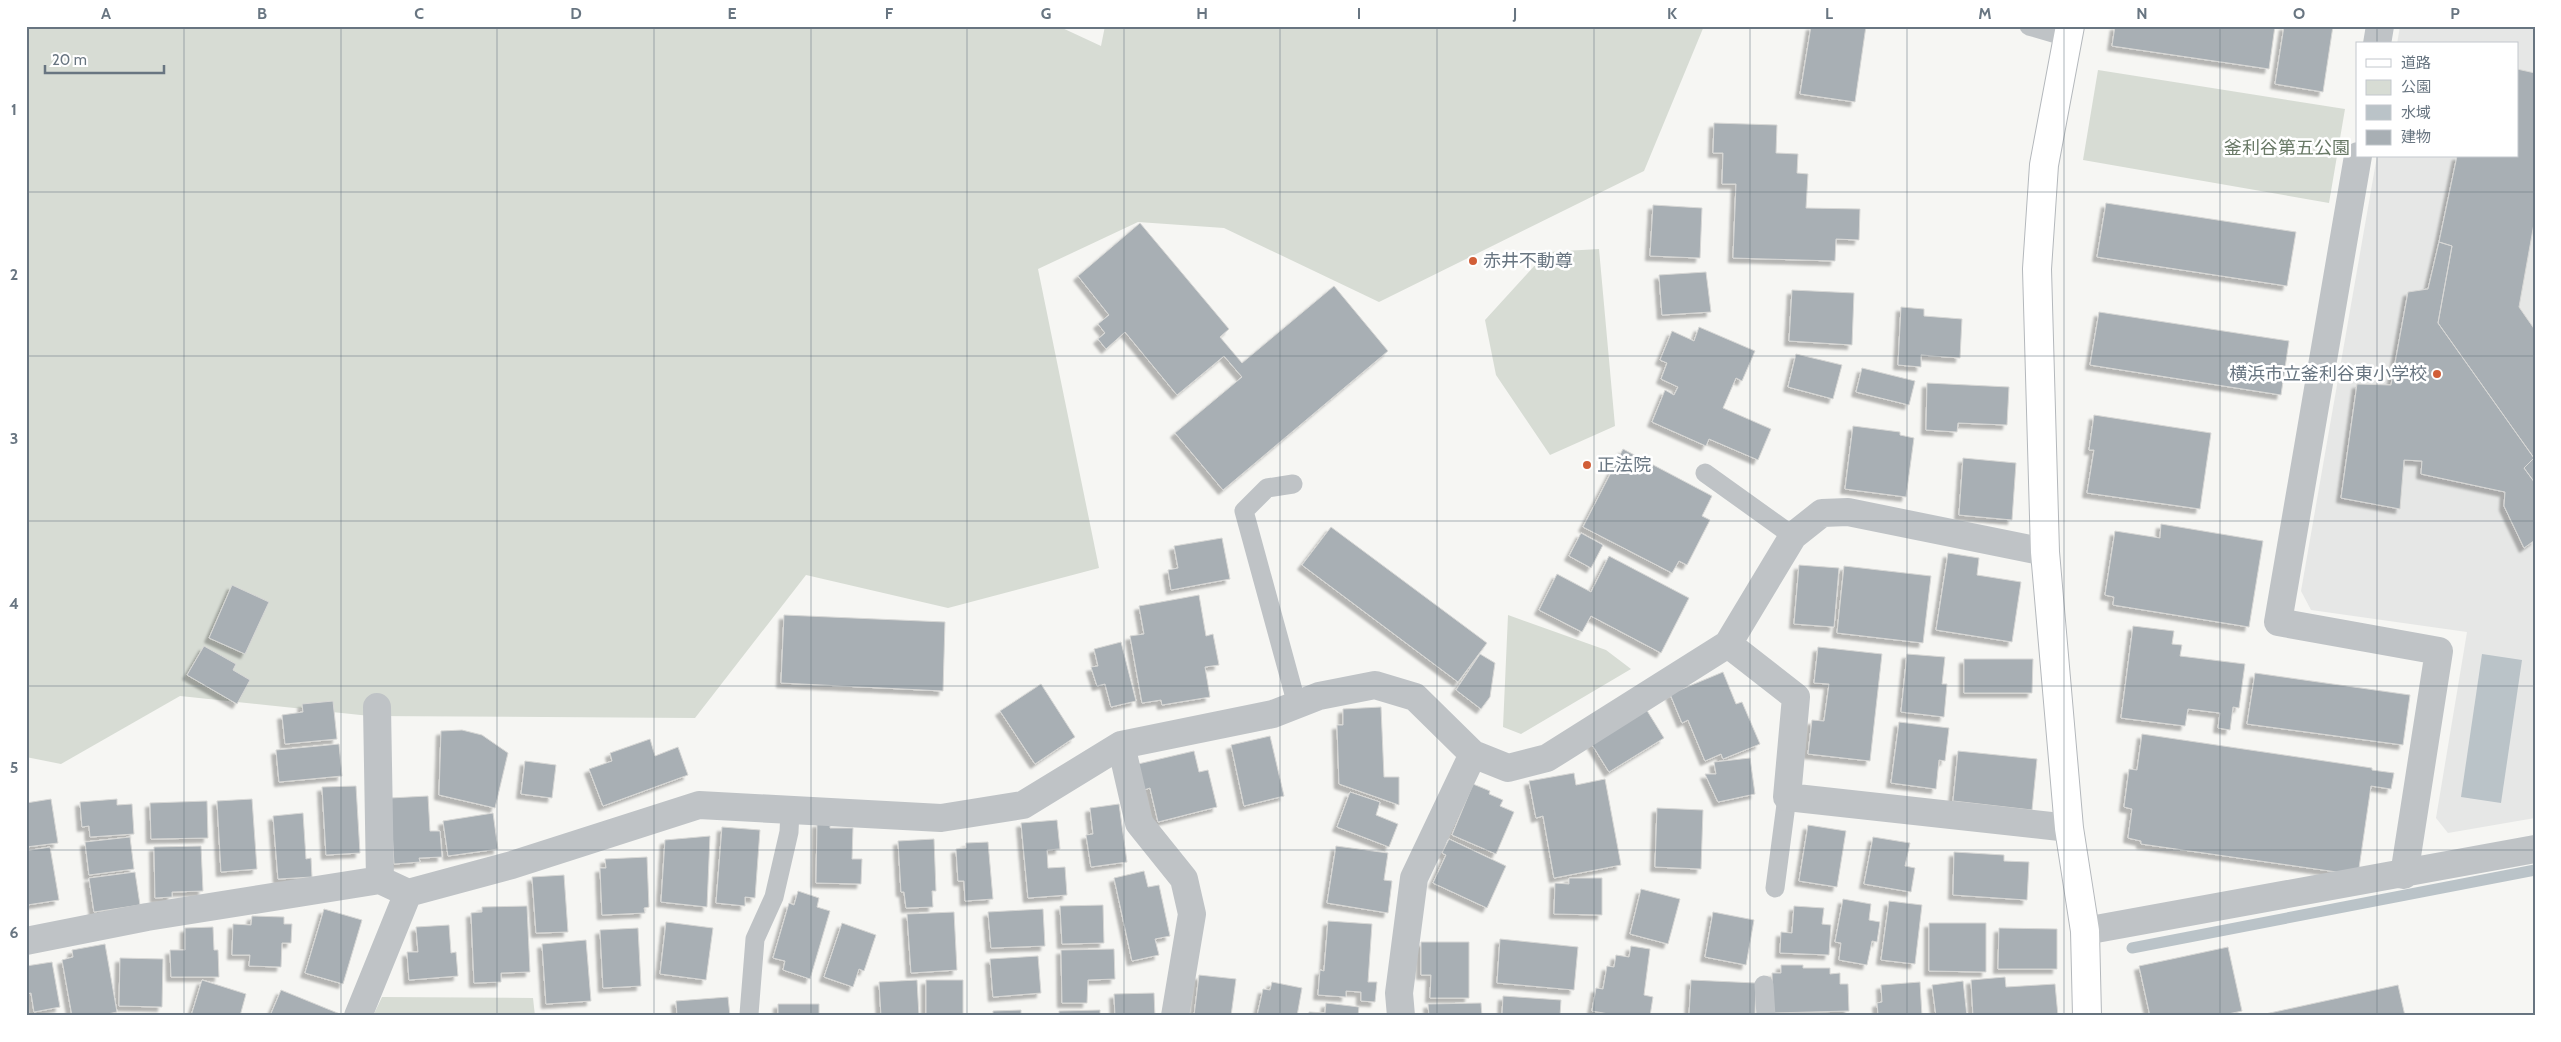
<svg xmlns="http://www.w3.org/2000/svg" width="2561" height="1042" font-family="Cabin,'Noto Sans JP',sans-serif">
	<defs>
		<filter id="shadow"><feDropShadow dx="-4.5" dy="4.5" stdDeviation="1" flood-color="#0004"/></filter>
	</defs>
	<rect width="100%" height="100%" fill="#f6f6f3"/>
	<path fill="#e6e7e6" d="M 2400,26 L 2535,26 L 2535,818 L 2448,833 L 2436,818 L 2467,632 L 2311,610 L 2301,591 L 2377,156 L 2517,156 L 2517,44 L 2397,44 Z"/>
	<path fill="#d7dcd4" d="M 26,26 L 1058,26 L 1101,46 L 1105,26 L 1704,26 L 1644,171 L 1379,302 L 1224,228 L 1138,222 L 1038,269 L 1099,568 L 948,608 L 806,575 L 695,718 L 370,716 L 180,696 L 61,764 L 26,757 Z
		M 2098,70 L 2345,109 L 2329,203 L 2083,160 Z
		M 1599,249 L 1615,426 L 1550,455 L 1496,375 L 1485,320 L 1547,252 Z
		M 1508,615 L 1606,650 L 1631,669 L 1521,734 L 1503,727 Z
		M 382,997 L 533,998 L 535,1016 L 373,1016 Z"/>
	<path fill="#bac3c8" d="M 2482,654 L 2522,660 L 2501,803 L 2461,797 Z"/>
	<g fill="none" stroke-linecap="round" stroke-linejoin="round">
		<path stroke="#bac3c8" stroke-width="11" d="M 2132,948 L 2535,870"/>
	</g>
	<path fill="#a8afb4" stroke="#d7d7d5" filter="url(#shadow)" d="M 1811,26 L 1866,26 L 1855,102 L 1800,94 Z
		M 2115,26 L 2275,26 L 2269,69 L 2112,46 Z
		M 2284,26 L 2333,26 L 2323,92 L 2275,84 Z
		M 2517,69 L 2535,73 L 2535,218 L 2519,307 L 2535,330 L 2535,483 L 2524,468 L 2534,458 L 2438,323 L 2452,246 L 2439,242 L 2457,156 L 2517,156 Z
		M 1714,123 L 1777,125 L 1776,153 L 1798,154 L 1797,173 L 1808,174 L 1806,208 L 1860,209 L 1859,240 L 1836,239 L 1835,261 L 1733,258 L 1736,184 L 1722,184 L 1723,153 L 1713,153 Z
		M 2106,203 L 2296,232 L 2287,286 L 2097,257 Z
		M 1653,205 L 1702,208 L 1700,258 L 1650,256 Z
		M 1140,223 L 1229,329 L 1220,337 L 1242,363 L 1334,286 L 1388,351 L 1223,490 L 1175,433 L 1242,377 L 1224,356 L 1177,395 L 1125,332 L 1106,349 L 1098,339 L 1105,333 L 1098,324 L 1109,315 L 1078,276 Z
		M 2439,242 L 2452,246 L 2438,323 L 2534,458 L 2524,468 L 2535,483 L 2535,540 L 2524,548 L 2504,506 L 2505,492 L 2421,474 L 2422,461 L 2404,460 L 2400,509 L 2341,498 L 2357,384 L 2391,385 L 2408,292 L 2428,289 Z
		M 1706,272 L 1711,312 L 1662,315 L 1659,275 Z
		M 1792,290 L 1854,293 L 1852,345 L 1789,341 Z
		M 1901,307 L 1924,309 L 1924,316 L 1962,319 L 1960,358 L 1921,355 L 1921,367 L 1898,365 Z
		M 2099,312 L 2289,341 L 2281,395 L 2090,365 Z
		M 1699,327 L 1755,351 L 1742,381 L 1736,378 L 1723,408 L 1771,429 L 1758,460 L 1709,439 L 1706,446 L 1652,422 L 1665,390 L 1674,395 L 1678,387 L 1661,379 L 1667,363 L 1660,360 L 1672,331 L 1694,341 Z
		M 1796,354 L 1842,365 L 1833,399 L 1788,387 Z
		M 1862,368 L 1915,381 L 1909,405 L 1856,392 Z
		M 1927,383 L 2009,387 L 2007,425 L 1958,423 L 1957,432 L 1926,430 Z
		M 2094,415 L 2211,433 L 2200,509 L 2087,493 L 2094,450 L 2089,450 Z
		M 1853,426 L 1900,432 L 1900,435 L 1914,438 L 1906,497 L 1845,489 Z
		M 1623,449 L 1712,496 L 1702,516 L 1710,520 L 1687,565 L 1679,561 L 1672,573 L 1583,527 Z
		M 1963,458 L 2016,463 L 2012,520 L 1959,515 Z
		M 2161,524 L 2263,541 L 2249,627 L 2113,605 L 2114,597 L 2105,595 L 2115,531 L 2160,538 Z
		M 1331,527 L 1487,643 L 1458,682 L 1302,565 Z
		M 1581,533 L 1603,545 L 1591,568 L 1569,556 Z
		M 1222,538 L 1230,579 L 1171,590 L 1168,570 L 1178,568 L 1174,546 Z
		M 1948,553 L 1979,558 L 1977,575 L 2021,582 L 2012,642 L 1936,630 Z
		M 1609,556 L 1689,598 L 1661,653 L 1591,616 L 1582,632 L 1539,610 L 1557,574 L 1591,592 Z
		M 1799,565 L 1839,568 L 1834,627 L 1794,624 Z
		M 1844,566 L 1931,576 L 1923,643 L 1837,633 Z
		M 232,585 L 269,602 L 245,654 L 209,638 Z
		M 1199,595 L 1206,636 L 1213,634 L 1219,665 L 1205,667 L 1210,697 L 1162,705 L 1161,700 L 1142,703 L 1130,636 L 1144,634 L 1139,606 Z
		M 784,615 L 945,622 L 943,691 L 781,683 Z
		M 2133,626 L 2174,631 L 2172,644 L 2182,645 L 2180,656 L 2245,664 L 2239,708 L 2233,707 L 2230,730 L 2218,728 L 2220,713 L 2188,709 L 2185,726 L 2121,718 Z
		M 1121,642 L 1136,701 L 1111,707 L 1105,684 L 1097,686 L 1091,667 L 1098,666 L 1094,649 Z
		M 204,646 L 236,664 L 233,670 L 250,680 L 237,704 L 187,675 Z
		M 1818,647 L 1882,654 L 1870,761 L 1808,754 L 1812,720 L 1824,721 L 1829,684 L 1814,683 Z
		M 1480,654 L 1495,663 L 1490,697 L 1481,709 L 1456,690 Z
		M 1907,654 L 1945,657 L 1942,684 L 1947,684 L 1944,717 L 1901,712 Z
		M 1964,659 L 2033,659 L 2032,693 L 1964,693 Z
		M 1723,672 L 1736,704 L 1742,702 L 1760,744 L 1723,759 L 1721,754 L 1705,761 L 1688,720 L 1682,723 L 1670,694 Z
		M 2255,673 L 2410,695 L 2403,745 L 2247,724 Z
		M 1041,684 L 1075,737 L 1035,764 L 1000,711 Z
		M 333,701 L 337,739 L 285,744 L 282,715 L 303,712 L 302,704 Z
		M 1381,707 L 1384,777 L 1399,777 L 1399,805 L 1339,784 L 1337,725 L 1343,725 L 1343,709 Z
		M 1646,709 L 1664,738 L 1609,772 L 1591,743 Z
		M 1899,722 L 1949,728 L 1945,761 L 1939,760 L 1936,789 L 1891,783 Z
		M 462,730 L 482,735 L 508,753 L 495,808 L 439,795 L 441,731 Z
		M 2142,734 L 2372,768 L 2372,770 L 2394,773 L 2391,789 L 2371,786 L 2358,875 L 2141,844 L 2141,841 L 2128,838 L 2132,809 L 2124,807 L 2129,769 L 2137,770 Z
		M 1270,736 L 1284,796 L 1244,806 L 1231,745 Z
		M 650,739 L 655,756 L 678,747 L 688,775 L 603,806 L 589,769 L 612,761 L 610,753 Z
		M 339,744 L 342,776 L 279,782 L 276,750 Z
		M 1194,751 L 1199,772 L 1208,770 L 1217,807 L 1158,822 L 1150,788 L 1144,790 L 1138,764 Z
		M 1958,751 L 2037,759 L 2032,810 L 1953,801 Z
		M 1750,758 L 1755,794 L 1718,802 L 1705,774 L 1716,774 L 1714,762 Z
		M 525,761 L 556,765 L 552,798 L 521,794 Z
		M 1574,773 L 1576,785 L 1605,779 L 1621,865 L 1554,878 L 1543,816 L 1536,818 L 1529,781 Z
		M 1473,784 L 1490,791 L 1489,794 L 1503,800 L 1500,806 L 1514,812 L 1496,854 L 1452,835 Z
		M 356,786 L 360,853 L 326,855 L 322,787 Z
		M 1350,792 L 1380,802 L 1376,815 L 1398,824 L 1389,847 L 1337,827 Z
		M 428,796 L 430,831 L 440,831 L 442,857 L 419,858 L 420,862 L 394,864 L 390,798 Z
		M 51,799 L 58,843 L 26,847 L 26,803 Z
		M 117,799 L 117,805 L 132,804 L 134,834 L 90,837 L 89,826 L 82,827 L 80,802 Z
		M 252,799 L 257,869 L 221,872 L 217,801 Z
		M 207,801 L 208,838 L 151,839 L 150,803 Z
		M 1119,804 L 1127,862 L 1091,867 L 1086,835 L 1093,834 L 1090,808 Z
		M 1657,808 L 1703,810 L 1701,869 L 1655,867 Z
		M 303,813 L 306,859 L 311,858 L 312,877 L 278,879 L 273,816 Z
		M 493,813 L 498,849 L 448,856 L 443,821 Z
		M 1057,820 L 1060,849 L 1047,850 L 1048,868 L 1065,867 L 1067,895 L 1028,898 L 1021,823 Z
		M 817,823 L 830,823 L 830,828 L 853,828 L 852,859 L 862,859 L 861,884 L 816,883 Z
		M 1808,825 L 1846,831 L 1837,887 L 1799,881 Z
		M 722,827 L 760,830 L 755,898 L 745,897 L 745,906 L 716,903 Z
		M 710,836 L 707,907 L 661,902 L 665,840 Z
		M 130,837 L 134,869 L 89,875 L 85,842 Z
		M 1873,837 L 1910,843 L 1905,866 L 1915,868 L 1911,892 L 1864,884 Z
		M 934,839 L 936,891 L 932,891 L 933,907 L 906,908 L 904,892 L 901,892 L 898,841 Z
		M 1449,839 L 1506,866 L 1487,908 L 1433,883 L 1446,855 L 1442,853 Z
		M 988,842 L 993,899 L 965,901 L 964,881 L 958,881 L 956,849 L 966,848 L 966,843 Z
		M 201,846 L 203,891 L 172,892 L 172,897 L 155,898 L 154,847 Z
		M 1336,846 L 1388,853 L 1384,880 L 1392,881 L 1388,913 L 1327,903 Z
		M 50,847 L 59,900 L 27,905 L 26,851 Z
		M 1954,852 L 2004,855 L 2004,861 L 2029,862 L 2027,900 L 1953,895 Z
		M 647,857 L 649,907 L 644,908 L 645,913 L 602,915 L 600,868 L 606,868 L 605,859 Z
		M 1144,871 L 1148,887 L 1159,885 L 1170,936 L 1155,939 L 1159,955 L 1132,961 L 1114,878 Z
		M 135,872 L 140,905 L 94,912 L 89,878 Z
		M 564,875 L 568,932 L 536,933 L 532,877 Z
		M 1569,878 L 1602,878 L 1602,915 L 1554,914 L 1555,883 L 1569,884 Z
		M 1641,889 L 1680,899 L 1668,944 L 1630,934 Z
		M 798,891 L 819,898 L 817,907 L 830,911 L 810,979 L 783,970 L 785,961 L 773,958 L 789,903 L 794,905 Z
		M 1843,899 L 1871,904 L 1869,920 L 1880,922 L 1877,942 L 1872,941 L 1867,965 L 1839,960 L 1841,943 L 1835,942 Z
		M 1889,901 L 1922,905 L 1915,964 L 1881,960 Z
		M 1103,905 L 1104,943 L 1062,944 L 1060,906 Z
		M 527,906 L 530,972 L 501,973 L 501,982 L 474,983 L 471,913 L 482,912 L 482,907 Z
		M 1794,906 L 1824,908 L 1822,924 L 1831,925 L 1829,955 L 1780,953 L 1781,932 L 1792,933 Z
		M 324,909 L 362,920 L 343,984 L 305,973 Z
		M 1043,909 L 1045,946 L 991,948 L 988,912 Z
		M 954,912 L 957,970 L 911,973 L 907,914 Z
		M 1713,912 L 1754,920 L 1746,965 L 1705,957 Z
		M 252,916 L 284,917 L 284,924 L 292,924 L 291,943 L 282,943 L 281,967 L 249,966 L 250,955 L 232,955 L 233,924 L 251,925 Z
		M 1328,921 L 1372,924 L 1368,982 L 1377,982 L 1375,1002 L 1361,1001 L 1361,992 L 1346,991 L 1346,997 L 1318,995 L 1320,970 L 1324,971 Z
		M 666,922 L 713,928 L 706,980 L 660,974 Z
		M 842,923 L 876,935 L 864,971 L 859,969 L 853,987 L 824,977 Z
		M 1929,923 L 1986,923 L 1986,972 L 1929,971 Z
		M 449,925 L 451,953 L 456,952 L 458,976 L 409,980 L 407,952 L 418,952 L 416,927 Z
		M 213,927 L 214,950 L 218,950 L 219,977 L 171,977 L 170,950 L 185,950 L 185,928 Z
		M 638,928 L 641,986 L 603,988 L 600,930 Z
		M 1999,928 L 2057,929 L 2057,969 L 1998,969 Z
		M 1500,939 L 1578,947 L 1574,990 L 1497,983 Z
		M 586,940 L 591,1001 L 546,1004 L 542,944 Z
		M 1421,942 L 1469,942 L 1469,998 L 1430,998 L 1431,975 L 1421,975 Z
		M 105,944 L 117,1012 L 98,1016 L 72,1016 L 62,960 L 73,957 L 72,950 Z
		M 1631,946 L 1650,949 L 1644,995 L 1653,997 L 1650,1016 L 1620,1016 L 1592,1011 L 1596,988 L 1603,989 L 1607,966 L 1614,967 L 1616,955 L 1629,957 Z
		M 2228,947 L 2242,1011 L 2219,1016 L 2150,1016 L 2139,966 Z
		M 1114,949 L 1115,979 L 1088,980 L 1087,1003 L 1062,1003 L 1061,950 Z
		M 1038,956 L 1041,993 L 993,997 L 990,959 Z
		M 120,958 L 163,959 L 162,1007 L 119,1006 Z
		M 52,962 L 60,1007 L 34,1012 L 31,993 L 26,994 L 26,966 Z
		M 1781,965 L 1803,965 L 1803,968 L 1830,968 L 1830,974 L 1840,973 L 1840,984 L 1848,984 L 1849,1011 L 1773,1013 L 1772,973 L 1781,973 Z
		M 1199,975 L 1236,979 L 1231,1016 L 1194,1016 Z
		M 2005,977 L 2006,987 L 2055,984 L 2058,1016 L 1973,1016 L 1971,980 Z
		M 202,980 L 246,994 L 240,1016 L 191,1016 Z
		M 917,980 L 919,1016 L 881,1016 L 879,982 Z
		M 926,980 L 963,980 L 963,1016 L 926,1016 Z
		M 1691,980 L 1756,983 L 1755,1016 L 1689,1016 Z
		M 1963,981 L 1967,1016 L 1936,1016 L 1932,985 Z
		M 1272,982 L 1302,988 L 1297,1016 L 1257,1016 L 1263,989 L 1270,990 Z
		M 1920,982 L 1922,1016 L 1874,1016 L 1878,1014 L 1877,1003 L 1882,1002 L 1881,985 Z
		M 2398,985 L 2405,1016 L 2256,1016 Z
		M 281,990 L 340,1014 L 339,1016 L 270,1016 Z
		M 1154,993 L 1155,1016 L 1115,1016 L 1114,994 Z
		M 1503,996 L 1561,1000 L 1560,1016 L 1502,1016 Z
		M 728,997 L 730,1016 L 677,1016 L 676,1001 Z
		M 1326,1003 L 1359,1007 L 1358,1016 L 1309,1016 L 1309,1012 L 1325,1013 Z
		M 1481,1003 L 1482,1016 L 1429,1016 L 1428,1004 Z
		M 778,1004 L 819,1004 L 819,1016 L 778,1016 Z
		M 1021,1010 L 1021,1016 L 993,1016 L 993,1011 Z
		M 1100,1010 L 1100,1016 L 1059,1016 L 1059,1011 Z"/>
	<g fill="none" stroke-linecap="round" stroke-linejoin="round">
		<defs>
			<path id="secondary" d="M 2070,26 L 2044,165 L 2037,269 L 2045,552 L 2069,828 L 2085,931 L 2087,1016"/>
		</defs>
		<use href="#secondary" stroke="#b4b8bc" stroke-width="30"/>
		<path stroke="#bfc3c6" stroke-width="19" d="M 2029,26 L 2067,37
			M 1705,473 L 1793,536
			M 1293,484 L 1267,488 L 1244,511 L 1297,705
			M 1775,888 L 1787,797
			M 1764,985 L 1766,1016
			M 749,1014 L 755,939 L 774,897 L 789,832 L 790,810"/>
		<path stroke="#bfc3c6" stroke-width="28" d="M 2377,44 L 2380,26
			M 2358,156 L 2278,622 L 2439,651 L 2404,875
			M 1728,644 L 1796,697 L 1787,797 L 2069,828
			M 377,707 L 380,880
			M 1121,745 L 1139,823 L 1184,879 L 1192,914 L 1175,1016
			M 2085,931 L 2535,849
			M 26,941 L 147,917 L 380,880 L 408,893 L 512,865 L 699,805 L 941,818 L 1023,805 L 1121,745 L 1273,714 L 1319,696 L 1375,685 L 1415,697 L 1473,754 L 1508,768 L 1547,758 L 1728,644 L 1793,536 L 1822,513 L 1848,512 L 2045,552
			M 358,1016 L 408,893
			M 1401,1016 L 1399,993 L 1414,878 L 1473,754"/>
		<use href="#secondary" stroke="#fff" stroke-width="28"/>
	</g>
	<path fill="none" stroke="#687581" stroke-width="1" stroke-opacity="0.55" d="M 184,26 L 184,1016M 341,26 L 341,1016M 497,26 L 497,1016M 654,26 L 654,1016M 811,26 L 811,1016M 967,26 L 967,1016M 1124,26 L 1124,1016M 1280,26 L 1280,1016M 1437,26 L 1437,1016M 1594,26 L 1594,1016M 1750,26 L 1750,1016M 1907,26 L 1907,1016M 2064,26 L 2064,1016M 2220,26 L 2220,1016M 2377,26 L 2377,44M 2377,156 L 2377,1016M 26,192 L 2535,192M 26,356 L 2535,356M 26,521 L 2535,521M 26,686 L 2535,686M 26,850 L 2535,850"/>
	<g fill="#d15e37" stroke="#fff" stroke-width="2">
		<circle cx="1473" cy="261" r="5"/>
		<circle cx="2437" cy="374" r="5"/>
		<circle cx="1587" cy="465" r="5"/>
	</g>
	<g text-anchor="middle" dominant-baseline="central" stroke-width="5" stroke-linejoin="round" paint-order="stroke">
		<g font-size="18" fill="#697966" stroke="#fff">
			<text x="2287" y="148">釜利谷第五公園</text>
		</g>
		<g font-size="18" fill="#687581" stroke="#fff" text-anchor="start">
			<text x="1483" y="261">赤井不動尊</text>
			<text x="2427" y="374" text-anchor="end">横浜市立釜利谷東小学校</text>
			<text x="1597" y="465">正法院</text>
		</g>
	</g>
	<rect width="2561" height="1042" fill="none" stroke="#ffffff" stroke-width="55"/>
	<rect x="2356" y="42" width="162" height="115" fill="#ffffff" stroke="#c3c8cd"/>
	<rect x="2366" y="59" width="25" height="8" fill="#ffffff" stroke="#c3c8cd"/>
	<text x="2401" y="68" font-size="15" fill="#687581">道路</text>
	<rect x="2366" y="80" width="25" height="15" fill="#d7dcd4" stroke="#c3c8cd"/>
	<text x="2401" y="92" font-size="15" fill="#687581">公園</text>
	<rect x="2366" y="105" width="25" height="15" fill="#bac3c8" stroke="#c3c8cd"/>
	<text x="2401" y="118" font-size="15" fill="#687581">水域</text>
	<rect x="2366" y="130" width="25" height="15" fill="#a8afb4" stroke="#c3c8cd"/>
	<text x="2401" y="142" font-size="15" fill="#687581">建物</text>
	<path d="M45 65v8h119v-8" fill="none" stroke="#687581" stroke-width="2.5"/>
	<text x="52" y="65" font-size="15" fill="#687581" stroke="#ffffff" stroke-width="4" paint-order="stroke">20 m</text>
	<rect x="28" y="28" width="2506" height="986" fill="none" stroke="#687581" stroke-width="2"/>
	<g font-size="16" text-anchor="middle" font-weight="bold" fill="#687581">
		<text x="106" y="19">A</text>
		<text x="262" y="19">B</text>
		<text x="419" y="19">C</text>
		<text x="576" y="19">D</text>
		<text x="732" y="19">E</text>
		<text x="889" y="19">F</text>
		<text x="1046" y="19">G</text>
		<text x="1202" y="19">H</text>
		<text x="1359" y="19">I</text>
		<text x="1515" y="19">J</text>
		<text x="1672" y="19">K</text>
		<text x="1829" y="19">L</text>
		<text x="1985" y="19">M</text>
		<text x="2142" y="19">N</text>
		<text x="2299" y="19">O</text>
		<text x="2455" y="19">P</text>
		<text x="14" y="115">1</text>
		<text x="14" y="280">2</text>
		<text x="14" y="444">3</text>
		<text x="14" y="609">4</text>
		<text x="14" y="773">5</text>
		<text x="14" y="938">6</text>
	</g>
</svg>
